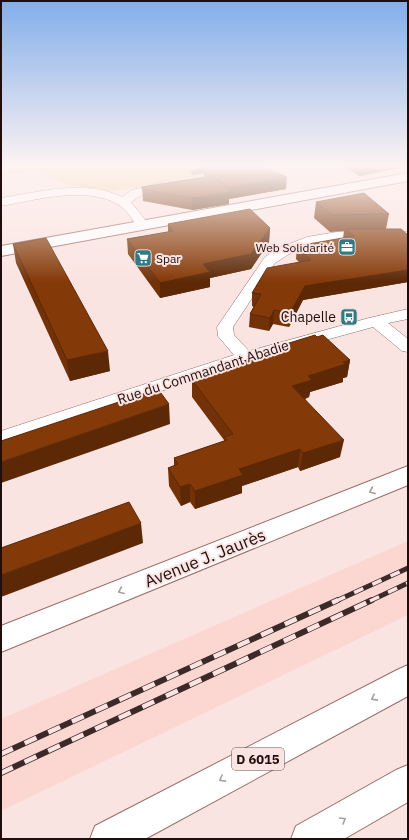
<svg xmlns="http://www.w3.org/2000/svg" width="409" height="840" font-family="'IBM Plex Sans',sans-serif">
	<rect width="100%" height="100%" fill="#fae4e1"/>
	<path fill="#fcd7d2" d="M 408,541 L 408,615 L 1,811 L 1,719 Z"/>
	<path fill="#edce88" d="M 1,165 L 239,165 L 195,177 L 107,192 L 66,184 L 36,171 L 1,176 Z"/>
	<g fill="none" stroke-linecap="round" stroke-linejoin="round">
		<defs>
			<path id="street" d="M 168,181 L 172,182 L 174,185 L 172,188 L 140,196 L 131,202 L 150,226 L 148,229 L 138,229 C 133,220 128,211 119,205 C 88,185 35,200 1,206 L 1,198 C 40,192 85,179 122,197 L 132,190 Z
				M 337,232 L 408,232 L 408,240 L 337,240 L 315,244 L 289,254 L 275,263 L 233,327 L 234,335 L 249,351 L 369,318 L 408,309 L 408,319 L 388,323 L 408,339 L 408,352 L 402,351 L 373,327 L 260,358 L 1,445 L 1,431 L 234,355 L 218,336 L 217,327 L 265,257 L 279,248 L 307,237 Z"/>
			<path id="secondary" d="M 408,173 L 408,181 L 1,256 L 1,246 Z
				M 408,466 L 408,485 L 1,652 L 1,626 Z"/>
			<path id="primary" d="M 408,665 L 408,696 L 145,839 L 90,839 L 95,826 L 397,670 Z
				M 408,765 L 408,802 L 344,839 L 291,839 L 296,826 L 396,770 Z"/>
		</defs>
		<use href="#street" stroke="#996b65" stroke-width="1"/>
		<use href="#secondary" stroke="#996b65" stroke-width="2"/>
		<use href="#primary" stroke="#996b65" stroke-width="2"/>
		<use href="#street" fill="#fff" fill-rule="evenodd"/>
		<use href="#secondary" fill="#fff" fill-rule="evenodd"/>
		<use href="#primary" fill="#fff" fill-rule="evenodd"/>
		<defs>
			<path id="rail-far1" d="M 336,601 L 408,568
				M 370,601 L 408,583"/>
			<path id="rail" d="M 1,754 L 338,600
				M 1,773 L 372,600"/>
		</defs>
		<use href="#rail-far1" stroke="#3c2a28" stroke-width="5"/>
		<use href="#rail" stroke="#3c2a28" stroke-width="6"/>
		<use href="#rail-far1" stroke="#fae4e1" stroke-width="3.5" stroke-dasharray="10" stroke-linecap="butt"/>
		<use href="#rail" stroke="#fae4e1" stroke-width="4.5" stroke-dasharray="13" stroke-linecap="butt"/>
	</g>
	<path fill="#723107" d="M 214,165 L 286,189 L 229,199 L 229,204 L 192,210 L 143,201 L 142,187 L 204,177 L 204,173 L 192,175 Z
		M 342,165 L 408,165 L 408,169 L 405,167 L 359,176 Z
		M 316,202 L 389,214 L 386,229 L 408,235 L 408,282 L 303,300 L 289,327 L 273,324 L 269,331 L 249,327 L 250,314 L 254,307 L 252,306 L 252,293 L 299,262 L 296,259 L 297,246 L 343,238 L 344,231 L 330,232 L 314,218 Z
		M 168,224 L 270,228 L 269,242 L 251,269 L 210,278 L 210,287 L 160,298 L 128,254 L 127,239 L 168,232 Z
		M 13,244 L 110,371 L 70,381 L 16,263 Z
		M 317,337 L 350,360 L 347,377 L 343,378 L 343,382 L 310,392 L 309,397 L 305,399 L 340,457 L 300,471 L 298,467 L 242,486 L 242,493 L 195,509 L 190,502 L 181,506 L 169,486 L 168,468 L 174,466 L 174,458 L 224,441 L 224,440 L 192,397 L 192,380 L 244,364 L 244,361 L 286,348 L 286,344 Z"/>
	<path fill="#5c2806" d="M 221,165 L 233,165 L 204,172 L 204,173 L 192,175 L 191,171 Z
		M 369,165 L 405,165 L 405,167 L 359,176 L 360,166 Z
		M 287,177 L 286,189 L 229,199 L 229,204 L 192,210 L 192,198 L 229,192 L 229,187 Z
		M 270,228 L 269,242 L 251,269 L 210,278 L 210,287 L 160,298 L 160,283 Z
		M 408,270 L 408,282 L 303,300 L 289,327 L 290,313 L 305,286 Z
		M 274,310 L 273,324 L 269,331 L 270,318 Z
		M 108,351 L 110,371 L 70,381 L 67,360 Z
		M 350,360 L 347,377 L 343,378 L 343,382 L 310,392 L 309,397 L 291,404 L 292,386 L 308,376 Z
		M 169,404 L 170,424 L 1,483 L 1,462 Z
		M 344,440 L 340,457 L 300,471 L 303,453 Z
		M 300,449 L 298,467 L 242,486 L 242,493 L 195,509 L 195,491 L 239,469 Z
		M 190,484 L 190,502 L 181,506 L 180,487 Z
		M 141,523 L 143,543 L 1,597 L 1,575 Z"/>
	<path fill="#843908" stroke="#5c2806" d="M 214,165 L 221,165 L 212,168 L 191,171 Z
		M 228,165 L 260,165 L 287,177 L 229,187 L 217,180 L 230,192 L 192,198 L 142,189 L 142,187 L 211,176 L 204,172 Z
		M 358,165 L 369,165 L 360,166 Z
		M 364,193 L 389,214 L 333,215 L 316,202 Z
		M 250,209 L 270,228 L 251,254 L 203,264 L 210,272 L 160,283 L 127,239 L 173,231 L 168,224 Z
		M 345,229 L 401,229 L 408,235 L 408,270 L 305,286 L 290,313 L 274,310 L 270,318 L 250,314 L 261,294 L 252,293 L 267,268 L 311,260 L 297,246 L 354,236 Z
		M 46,238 L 108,351 L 67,360 L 13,244 Z
		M 315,335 L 317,337 L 323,335 L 350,360 L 343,362 L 346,364 L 308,376 L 312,380 L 292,386 L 344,440 L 303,453 L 300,449 L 239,469 L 243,475 L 195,491 L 190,484 L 180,487 L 168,468 L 178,464 L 174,458 L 227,440 L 224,437 L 233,434 L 192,380 L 246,363 L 244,361 L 289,347 L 286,344 Z
		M 158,389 L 169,404 L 1,462 L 1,441 Z
		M 129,502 L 141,523 L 1,575 L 1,548 Z"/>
	<defs><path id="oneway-chevron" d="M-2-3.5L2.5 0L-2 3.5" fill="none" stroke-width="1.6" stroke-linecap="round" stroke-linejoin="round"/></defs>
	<g stroke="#a69f9e">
		<use href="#oneway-chevron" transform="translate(372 491) rotate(157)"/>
		<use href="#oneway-chevron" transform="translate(121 591) rotate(158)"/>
		<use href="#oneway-chevron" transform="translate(374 698) rotate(152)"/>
		<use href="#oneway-chevron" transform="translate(222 779) rotate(152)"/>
		<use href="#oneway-chevron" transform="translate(343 820) rotate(-30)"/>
	</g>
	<linearGradient id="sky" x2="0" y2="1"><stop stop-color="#81aeeb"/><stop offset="0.59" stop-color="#fdf3f2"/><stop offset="1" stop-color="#fdf3f2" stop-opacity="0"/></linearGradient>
	<rect width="409" height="282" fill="url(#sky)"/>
	<defs>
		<symbol id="office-square" viewBox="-11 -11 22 22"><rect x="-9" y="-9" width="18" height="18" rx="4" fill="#327a83" stroke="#fae4e1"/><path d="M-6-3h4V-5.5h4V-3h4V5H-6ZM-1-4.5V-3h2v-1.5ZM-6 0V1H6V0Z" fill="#fff"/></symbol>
		<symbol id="supermarket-square" viewBox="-11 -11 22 22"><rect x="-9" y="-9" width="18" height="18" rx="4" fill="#327a83" stroke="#fae4e1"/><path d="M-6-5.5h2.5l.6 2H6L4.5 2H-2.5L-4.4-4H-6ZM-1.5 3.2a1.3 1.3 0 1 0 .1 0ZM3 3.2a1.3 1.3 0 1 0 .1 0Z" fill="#fff"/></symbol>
		<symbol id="bus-square" viewBox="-11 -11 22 22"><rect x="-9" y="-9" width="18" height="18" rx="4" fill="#327a83" stroke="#fae4e1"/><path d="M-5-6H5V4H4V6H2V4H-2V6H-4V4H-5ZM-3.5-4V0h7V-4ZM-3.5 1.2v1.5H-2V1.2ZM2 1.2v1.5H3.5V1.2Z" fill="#fff"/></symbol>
	</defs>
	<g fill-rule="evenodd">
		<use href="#office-square" x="337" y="237" width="20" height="20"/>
		<use href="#supermarket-square" x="133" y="248" width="20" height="20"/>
		<use href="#bus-square" x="339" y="307" width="20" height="20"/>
	</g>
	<g text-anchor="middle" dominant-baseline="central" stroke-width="4" stroke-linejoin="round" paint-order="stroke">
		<g font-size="12" fill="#200e0c" stroke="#fae4e1" text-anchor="end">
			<text x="334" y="247">Web Solidarité</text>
			<text x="156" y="258" text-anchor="start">Spar</text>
		</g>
		<rect fill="#fae4e1" stroke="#614e4c" stroke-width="1" x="232" y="748" width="52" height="22" rx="3"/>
		<g font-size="13" font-weight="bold" fill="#200e0c">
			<text x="258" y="759">D 6015</text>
		</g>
		<g font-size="14" fill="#200e0c" stroke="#fae4e1" text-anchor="end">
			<text x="336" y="317">Chapelle</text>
		</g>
		<g font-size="14" fill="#200e0c" stroke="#fae4e1">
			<text transform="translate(203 372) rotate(-18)">Rue du Commandant Abadie</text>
		</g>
		<g font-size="17" fill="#200e0c" stroke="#fae4e1">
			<text transform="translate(205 558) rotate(-22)">Avenue J. Jaurès</text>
		</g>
	</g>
	<rect width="409" height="840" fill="none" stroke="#200e0c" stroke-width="4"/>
</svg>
